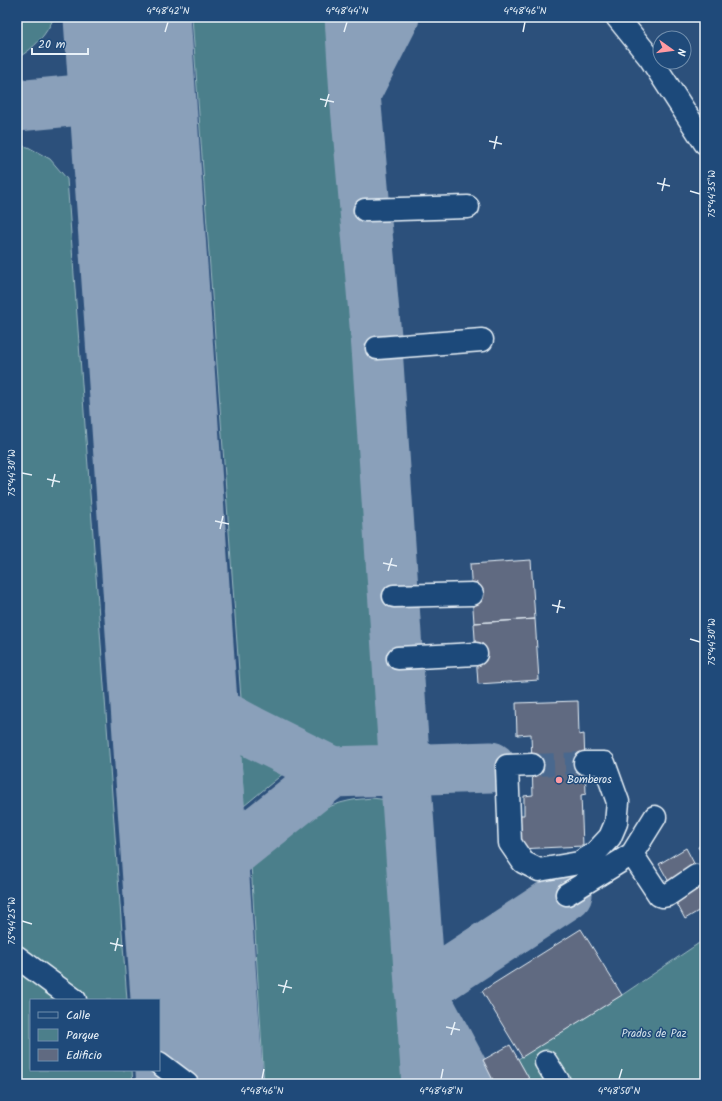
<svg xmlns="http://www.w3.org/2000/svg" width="722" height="1101" font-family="Kalam,sans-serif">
	<rect width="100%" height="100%" fill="#2c507b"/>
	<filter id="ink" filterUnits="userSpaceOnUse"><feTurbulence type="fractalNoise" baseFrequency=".025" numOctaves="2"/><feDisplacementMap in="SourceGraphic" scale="8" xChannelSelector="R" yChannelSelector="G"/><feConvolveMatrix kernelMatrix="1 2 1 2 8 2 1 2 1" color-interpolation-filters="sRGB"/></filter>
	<g filter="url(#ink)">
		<path fill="#4c7f8b" stroke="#9ab8c2" d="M 17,17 L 54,17 C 47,34 34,49 17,58 Z
			M 192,17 L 341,17 L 391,739 L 386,747 C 342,755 303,748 266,722 C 257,716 249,707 241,699 Z
			M 17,145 L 28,147 L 50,159 L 67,179 L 127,1000 L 31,1000 L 31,1070 L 132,1070 L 133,1084 L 17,1084 Z
			M 240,743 L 290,768 L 244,806 Z
			M 372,798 L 388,800 L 394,806 L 414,1084 L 264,1084 L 251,864 C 278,838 310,809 348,801 C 356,799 364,799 372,798 Z
			M 705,939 L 705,1084 L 532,1084 L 518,1059 L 622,995 Z"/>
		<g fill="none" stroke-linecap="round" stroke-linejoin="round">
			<path stroke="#8aa0ba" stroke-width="51" d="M 350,17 L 355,94 L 377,348 L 405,770 L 427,1084
				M 355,94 L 394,17
				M 17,106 L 133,95
				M 174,690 L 250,731 L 332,772 L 491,767
				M 187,888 L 332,772
				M 420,991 L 567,894
				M 429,1007 L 470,1084"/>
			<path stroke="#8aa0ba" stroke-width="127" d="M 127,17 L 200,1084"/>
		</g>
		<path fill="#606a81" stroke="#e8f1f8" d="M 531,560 L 535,619 L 474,623 L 470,564 Z
			M 535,619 L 539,680 L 478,684 L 474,623 Z
			M 578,701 L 579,735 L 584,734 L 585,763 L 586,794 L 581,795 L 583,846 L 518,849 L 517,815 L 524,815 L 524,796 L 533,795 L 531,734 L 517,735 L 516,703 Z
			M 705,843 L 705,859 L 698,847 Z
			M 686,848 L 696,867 L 669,882 L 659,864 Z
			M 703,883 L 705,887 L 705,907 L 685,919 L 675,900 Z
			M 581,929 L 622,995 L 522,1057 L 482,991 Z
			M 510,1045 L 518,1059 L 532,1084 L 495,1084 L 483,1060 Z"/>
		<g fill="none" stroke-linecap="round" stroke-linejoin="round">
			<path stroke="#48688e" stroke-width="22" stroke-dasharray="22 11" stroke-linecap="butt" d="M 532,765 L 585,763"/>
			<defs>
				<path id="minor" d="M 617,17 L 650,58 L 705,143
					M 365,210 L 468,207
					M 377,348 L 482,340
					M 394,596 L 472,594
					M 398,658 L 476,654
					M 532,765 L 507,766 L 510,843 L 523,862 L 539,870 L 579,863 L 595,853 L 610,837 L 616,823 L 618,802 L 604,763 L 585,763
					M 632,854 L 659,895 L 663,896 L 668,895 L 696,876
					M 567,894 L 632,854 L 655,817
					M 17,957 L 75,1000
					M 546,1062 L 560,1084
					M 159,1063 L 187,1084"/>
			</defs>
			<use href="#minor" stroke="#e8f1f8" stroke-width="25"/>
			<use href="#minor" stroke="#1f4a7a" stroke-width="22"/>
		</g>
	</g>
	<path fill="none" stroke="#e8f1f8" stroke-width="1.5" d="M 165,32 L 168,22M 344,32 L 347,22M 523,32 L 525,22M 320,99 L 334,102M 325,107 L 329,94M 489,141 L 502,144M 494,149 L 497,136M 657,183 L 670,186M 662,191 L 665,178M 690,191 L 700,194M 22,473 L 32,475M 47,479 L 60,482M 52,487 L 55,474M 215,521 L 229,524M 220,529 L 223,516M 383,563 L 397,566M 388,571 L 392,558M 552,605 L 565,608M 557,613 L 560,600M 690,639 L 700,642M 22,921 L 32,924M 110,943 L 123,946M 115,951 L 118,938M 278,985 L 292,988M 283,993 L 287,980M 446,1027 L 460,1030M 451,1035 L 455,1022M 262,1079 L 264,1069M 441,1079 L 443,1069M 619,1079 L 622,1069"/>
	<circle fill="#ff9aa2" stroke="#1f4a7a" stroke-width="1.5" cx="559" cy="780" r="4"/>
	<g text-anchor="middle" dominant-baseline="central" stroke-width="3" stroke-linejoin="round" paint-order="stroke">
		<g font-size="11" fill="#e8f1f8" stroke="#1f4a7a" text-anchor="start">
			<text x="567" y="780">Bomberos</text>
		</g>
		<g font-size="11" fill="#d1e0e8" stroke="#1f4a7a">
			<text x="654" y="1034">Prados de Paz</text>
		</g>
	</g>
	<rect width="722" height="1101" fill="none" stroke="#1f4a7a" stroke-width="44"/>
	<rect x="30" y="999" width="130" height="72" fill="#1f4a7a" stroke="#6f8dac"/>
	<rect x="38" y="1012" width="20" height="6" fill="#1f4a7a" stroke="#6f8dac"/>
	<text x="66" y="1019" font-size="12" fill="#e8f1f8">Calle</text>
	<rect x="38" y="1029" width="20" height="12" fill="#4c7f8b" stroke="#6f8dac"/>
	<text x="66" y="1039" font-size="12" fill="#e8f1f8">Parque</text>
	<rect x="38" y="1049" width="20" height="12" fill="#606a81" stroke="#6f8dac"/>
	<text x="66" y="1059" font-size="12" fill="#e8f1f8">Edificio</text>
	<g transform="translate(672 50) rotate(104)"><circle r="19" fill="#1f4a7a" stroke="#6f8dac"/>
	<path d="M0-3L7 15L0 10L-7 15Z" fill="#ff9aa2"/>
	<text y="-6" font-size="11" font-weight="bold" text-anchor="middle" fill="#e8f1f8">N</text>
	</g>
	<path d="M32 48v6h56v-6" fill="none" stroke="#e8f1f8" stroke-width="2"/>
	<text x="38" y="48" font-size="12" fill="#e8f1f8" stroke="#1f4a7a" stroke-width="3" paint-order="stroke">20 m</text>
	<rect x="22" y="22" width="678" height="1057" fill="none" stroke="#e8f1f8" stroke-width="1.5"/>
	<g font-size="10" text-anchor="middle" fill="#e8f1f8">
		<text x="168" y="14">4°48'42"N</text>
		<text x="347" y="14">4°48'44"N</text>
		<text x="525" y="14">4°48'46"N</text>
		<text transform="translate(711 194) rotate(-90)" y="4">75°44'35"W</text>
		<text transform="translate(11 473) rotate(-90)" y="4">75°44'30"W</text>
		<text transform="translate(711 642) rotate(-90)" y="4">75°44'30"W</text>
		<text transform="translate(11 921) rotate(-90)" y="4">75°44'25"W</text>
		<text x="262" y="1094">4°48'46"N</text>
		<text x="441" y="1094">4°48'48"N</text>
		<text x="619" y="1094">4°48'50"N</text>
	</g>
</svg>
